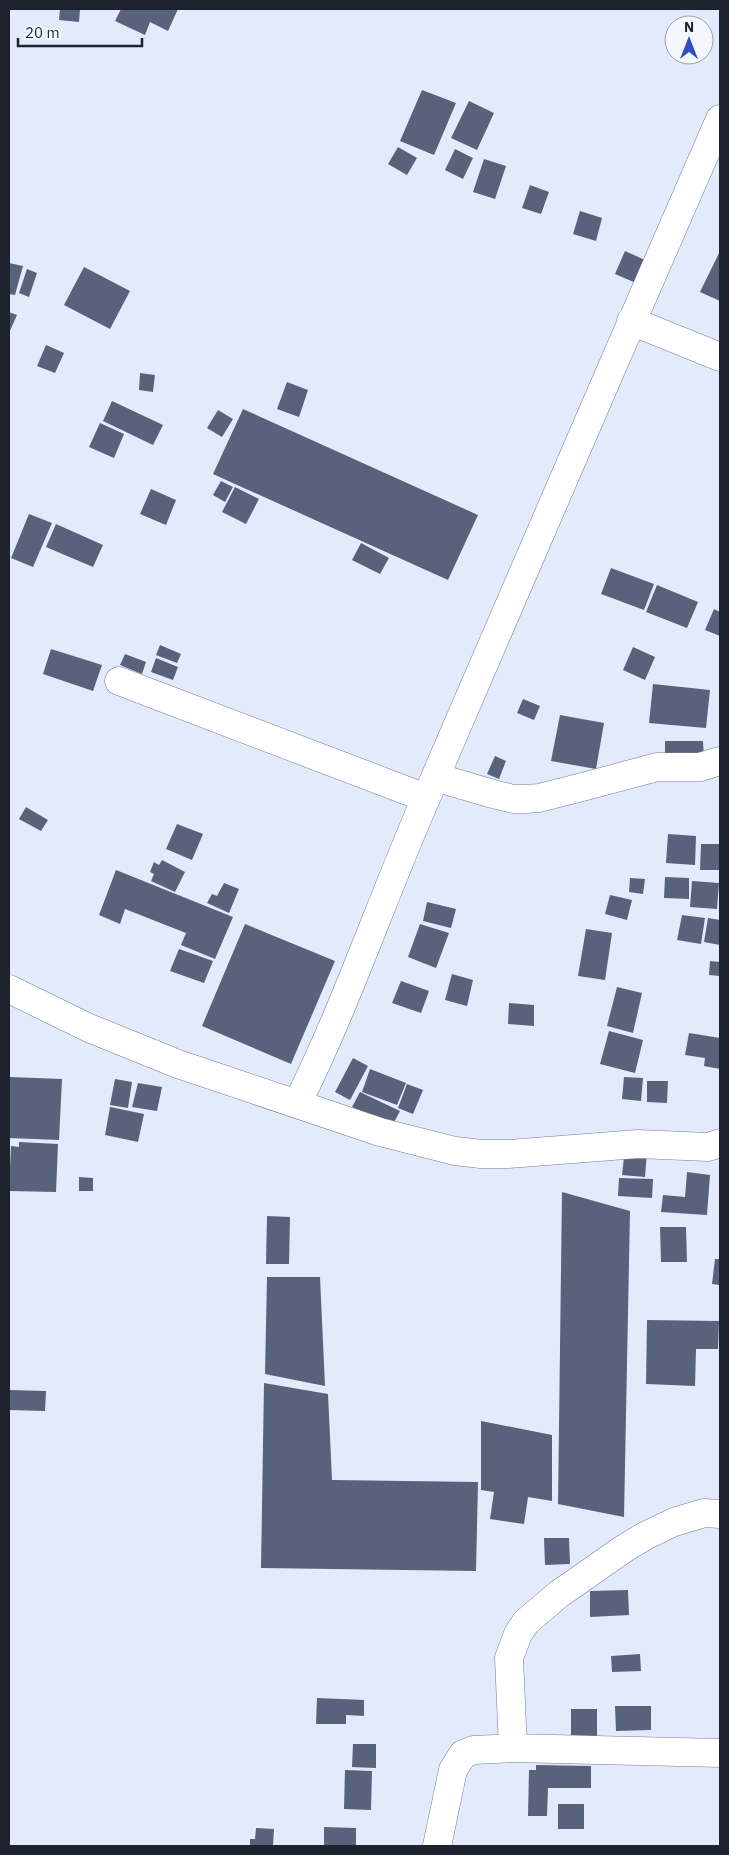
<svg xmlns="http://www.w3.org/2000/svg" width="729" height="1855" font-family="'IBM Plex Sans',sans-serif">
	<rect width="100%" height="100%" fill="#e2eafb"/>
	<path fill="#58627b" d="M 60,9 L 80,9 L 79,22 L 59,20 Z
		M 121,9 L 178,9 L 168,31 L 150,22 L 145,35 L 115,21 Z
		M 422,90 L 456,103 L 434,155 L 400,141 Z
		M 469,101 L 494,113 L 477,150 L 451,138 Z
		M 398,147 L 417,158 L 407,175 L 388,164 Z
		M 455,149 L 473,158 L 463,179 L 445,170 Z
		M 484,159 L 506,166 L 495,199 L 473,192 Z
		M 530,185 L 549,192 L 541,214 L 522,208 Z
		M 580,211 L 602,218 L 596,241 L 573,234 Z
		M 625,251 L 645,260 L 636,283 L 615,274 Z
		M 720,251 L 720,301 L 700,292 Z
		M 9,263 L 23,266 L 15,295 L 9,294 Z
		M 84,267 L 130,291 L 110,329 L 64,305 Z
		M 27,269 L 37,273 L 29,297 L 19,293 Z
		M 9,312 L 17,315 L 9,333 Z
		M 46,345 L 64,353 L 55,373 L 37,366 Z
		M 140,373 L 155,375 L 153,392 L 139,390 Z
		M 287,382 L 308,390 L 299,417 L 277,409 Z
		M 112,401 L 163,425 L 153,445 L 103,421 Z
		M 243,409 L 478,515 L 448,580 L 213,474 Z
		M 218,410 L 233,419 L 222,437 L 207,428 Z
		M 100,423 L 124,434 L 114,458 L 89,447 Z
		M 221,481 L 233,487 L 225,502 L 213,495 Z
		M 235,487 L 259,499 L 246,524 L 222,512 Z
		M 151,489 L 176,500 L 166,525 L 140,514 Z
		M 29,514 L 52,523 L 33,567 L 11,558 Z
		M 56,524 L 103,545 L 93,567 L 46,547 Z
		M 361,543 L 389,558 L 380,574 L 352,560 Z
		M 611,568 L 654,584 L 644,610 L 601,594 Z
		M 657,585 L 698,602 L 687,628 L 646,612 Z
		M 714,609 L 720,612 L 720,636 L 705,630 Z
		M 160,645 L 181,654 L 177,663 L 156,655 Z
		M 633,647 L 655,657 L 645,680 L 623,670 Z
		M 51,649 L 102,665 L 93,691 L 43,674 Z
		M 125,654 L 146,662 L 142,674 L 120,665 Z
		M 156,658 L 178,667 L 173,680 L 151,672 Z
		M 653,684 L 710,690 L 706,728 L 649,723 Z
		M 523,699 L 540,706 L 534,720 L 517,713 Z
		M 560,715 L 604,723 L 596,769 L 551,761 Z
		M 665,741 L 703,741 L 704,759 L 665,760 Z
		M 495,756 L 506,761 L 499,779 L 487,774 Z
		M 26,807 L 48,820 L 41,831 L 19,819 Z
		M 177,824 L 203,834 L 192,860 L 166,849 Z
		M 668,834 L 696,836 L 695,865 L 666,863 Z
		M 701,844 L 720,844 L 720,870 L 700,870 Z
		M 162,860 L 185,872 L 175,892 L 151,881 L 154,874 L 150,872 L 154,862 L 159,865 Z
		M 116,870 L 233,917 L 215,959 L 181,945 L 186,933 L 125,909 L 120,924 L 99,915 Z
		M 665,877 L 689,878 L 689,899 L 664,898 Z
		M 630,878 L 645,879 L 643,894 L 629,892 Z
		M 692,881 L 719,883 L 717,909 L 690,907 Z
		M 224,883 L 239,889 L 229,913 L 207,903 L 212,894 L 217,896 Z
		M 610,895 L 632,900 L 627,920 L 605,914 Z
		M 427,902 L 456,909 L 451,928 L 423,921 Z
		M 682,915 L 705,918 L 701,944 L 677,940 Z
		M 708,918 L 720,920 L 720,945 L 704,942 Z
		M 245,924 L 335,961 L 291,1064 L 202,1026 Z
		M 420,924 L 449,933 L 436,968 L 408,957 Z
		M 586,929 L 612,933 L 605,980 L 578,976 Z
		M 179,949 L 213,961 L 204,983 L 170,971 Z
		M 710,961 L 720,962 L 720,976 L 709,975 Z
		M 452,974 L 473,980 L 467,1006 L 445,1000 Z
		M 401,981 L 429,991 L 421,1013 L 392,1003 Z
		M 617,987 L 642,993 L 633,1033 L 607,1026 Z
		M 509,1003 L 534,1005 L 534,1026 L 508,1024 Z
		M 609,1031 L 643,1040 L 635,1073 L 600,1064 Z
		M 689,1033 L 720,1038 L 720,1069 L 704,1066 L 705,1058 L 685,1055 Z
		M 353,1058 L 368,1066 L 350,1100 L 335,1092 Z
		M 370,1069 L 406,1083 L 397,1105 L 362,1092 Z
		M 9,1077 L 62,1079 L 59,1140 L 9,1138 Z
		M 624,1077 L 643,1078 L 641,1101 L 622,1099 Z
		M 115,1079 L 132,1082 L 128,1108 L 110,1105 Z
		M 647,1081 L 668,1081 L 667,1103 L 647,1102 Z
		M 138,1083 L 162,1087 L 157,1111 L 132,1107 Z
		M 407,1084 L 423,1090 L 413,1114 L 398,1108 Z
		M 360,1092 L 400,1111 L 392,1126 L 352,1107 Z
		M 110,1107 L 144,1114 L 138,1142 L 105,1135 Z
		M 19,1142 L 58,1144 L 56,1192 L 9,1191 L 11,1146 L 19,1147 Z
		M 625,1148 L 647,1151 L 645,1177 L 622,1175 Z
		M 687,1172 L 710,1175 L 707,1215 L 661,1212 L 663,1195 L 685,1197 Z
		M 79,1177 L 93,1178 L 93,1191 L 79,1191 Z
		M 619,1178 L 653,1179 L 652,1198 L 618,1196 Z
		M 562,1192 L 630,1211 L 624,1517 L 558,1504 Z
		M 267,1216 L 290,1217 L 289,1264 L 266,1264 Z
		M 660,1227 L 686,1227 L 687,1262 L 661,1262 Z
		M 715,1259 L 720,1259 L 720,1285 L 712,1284 Z
		M 267,1277 L 320,1277 L 325,1386 L 265,1374 Z
		M 647,1320 L 719,1321 L 718,1349 L 696,1349 L 695,1386 L 646,1384 Z
		M 264,1383 L 328,1394 L 332,1480 L 478,1482 L 476,1571 L 261,1568 Z
		M 9,1390 L 46,1391 L 45,1411 L 9,1410 Z
		M 481,1421 L 552,1435 L 552,1501 L 528,1497 L 524,1524 L 490,1519 L 494,1492 L 481,1490 Z
		M 544,1538 L 569,1538 L 570,1564 L 545,1565 Z
		M 628,1590 L 629,1615 L 590,1617 L 590,1591 Z
		M 640,1654 L 641,1671 L 612,1672 L 611,1656 Z
		M 317,1698 L 364,1700 L 364,1716 L 346,1715 L 346,1724 L 316,1724 Z
		M 615,1706 L 651,1706 L 651,1730 L 616,1731 Z
		M 571,1709 L 597,1709 L 597,1737 L 571,1737 Z
		M 353,1744 L 376,1744 L 376,1768 L 352,1767 Z
		M 536,1765 L 591,1766 L 591,1788 L 548,1788 L 547,1816 L 528,1816 L 529,1770 L 536,1770 Z
		M 345,1770 L 372,1771 L 371,1810 L 344,1809 Z
		M 558,1804 L 584,1804 L 584,1829 L 558,1829 Z
		M 324,1827 L 356,1828 L 356,1846 L 324,1846 Z
		M 256,1828 L 274,1829 L 273,1846 L 250,1846 L 250,1839 L 255,1839 Z"/>
	<g fill="none" stroke-linecap="round" stroke-linejoin="round">
		<defs>
			<path id="minor" d="M 631,321 L 720,357
				M 119,681 L 426,798
				M 435,777 L 493,794 L 513,799 L 526,799 L 539,798 L 590,785 L 657,767 L 700,767 L 720,761
				M 9,989 L 89,1028 L 178,1064 L 380,1132 L 455,1151 L 481,1154 L 508,1154 L 638,1144 L 708,1147 L 720,1143
				M 297,1104 C 347,1004 382,898 427,796 C 525,571 621,344 720,119
				M 513,1748 L 509,1658 L 518,1634 L 526,1622 L 559,1594 L 625,1548 L 645,1536 L 674,1522 L 704,1513 L 720,1514
				M 437,1846 L 453,1770 L 463,1754 L 474,1750 L 513,1748 L 720,1753"/>
		</defs>
		<use href="#minor" stroke="#727d96" stroke-width="29"/>
		<use href="#minor" stroke="#fff" stroke-width="28"/>
	</g>
	<rect width="729" height="1855" fill="none" stroke="#1f232d" stroke-width="20"/>
	<g transform="translate(689 40)"><circle r="24" fill="#f4f7fd" stroke="#9fa2aa"/>
	<path d="M0-4L9 19L0 12L-9 19Z" fill="#2e4fc0"/>
	<text y="-8" font-size="14" font-weight="bold" text-anchor="middle" fill="#1f232d">N</text>
	</g>
	<path d="M18 38v8h124v-8" fill="none" stroke="#1f232d" stroke-width="2.5"/>
	<text x="25" y="38" font-size="15" fill="#1f232d" stroke="#f4f7fd" stroke-width="4" paint-order="stroke">20 m</text>
</svg>
